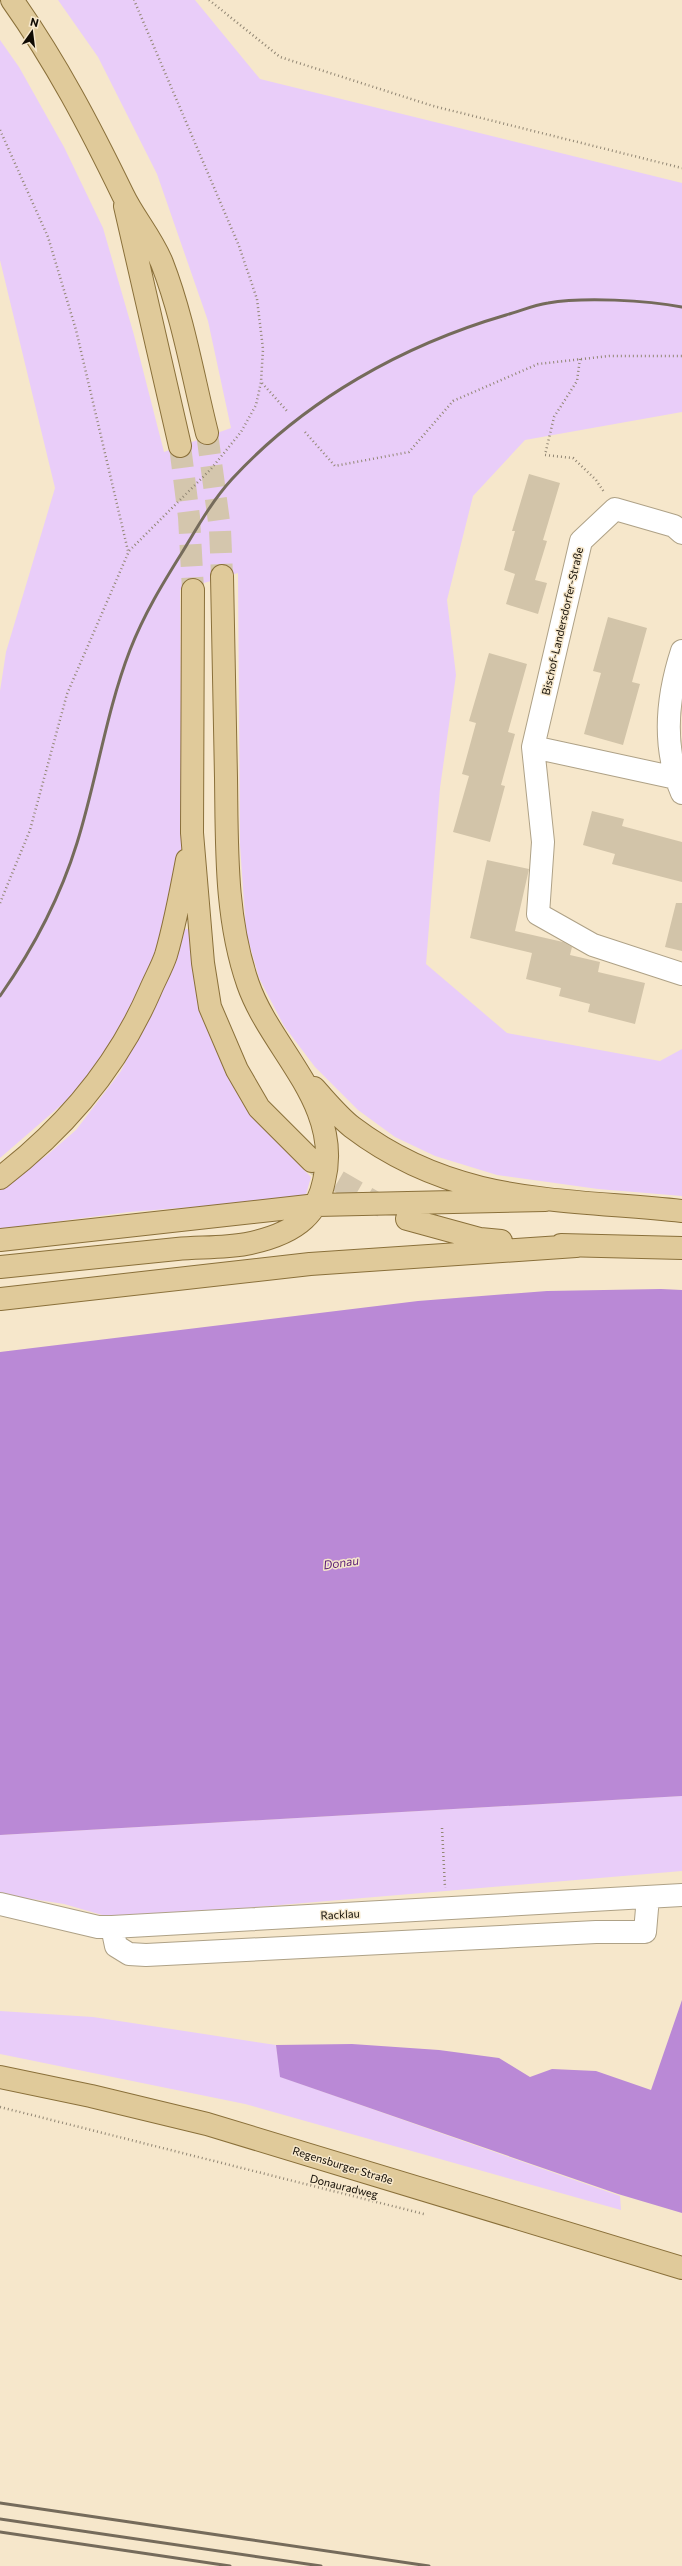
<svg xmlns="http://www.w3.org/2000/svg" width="682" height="2566" font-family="Commissioner,sans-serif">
	<rect width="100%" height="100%" fill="#f6e7cb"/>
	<path fill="#e9cdf9" d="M 58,0 L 195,0 L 260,79 L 682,183 L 682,412 L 525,440 L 473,496 L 447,600 L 456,675 L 440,788 L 426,964 L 507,1033 L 660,1061 L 682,1049 L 682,1196 L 598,1189 L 497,1175 L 435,1156 L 395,1137 L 358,1110 L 315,1067 L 284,1026 L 259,978 L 246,932 L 240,845 L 238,573 L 180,590 L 182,844 L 173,900 L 152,965 L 116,1042 L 66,1101 L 0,1158 L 0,691 L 6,652 L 55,488 L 0,260 L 0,40 L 19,67 L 64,147 L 103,228 L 134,335 L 164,452 L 231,428 L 208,321 L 157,174 L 98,57 Z
		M 183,929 L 189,929 L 196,986 L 211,1039 L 232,1083 L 263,1128 L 311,1177 L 305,1198 L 129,1212 L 0,1229 L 0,1188 L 46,1156 L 76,1130 L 121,1071 L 171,968 Z
		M 682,1796 L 682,1871 L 116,1919 L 64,1904 L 0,1894 L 0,1835 Z
		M 0,2011 L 93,2017 L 276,2045 L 281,2077 L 620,2196 L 621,2210 L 245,2104 L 0,2054 Z"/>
	<path fill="#ba89d6" d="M 661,1289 L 682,1290 L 682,1796 L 0,1835 L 0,1352 L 418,1301 L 547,1291 Z
		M 682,2000 L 682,2213 L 618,2194 L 280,2077 L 276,2045 L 352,2044 L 439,2050 L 499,2058 L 530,2077 L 552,2069 L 596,2071 L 651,2090 Z"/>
	<path fill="#d2c4a9" d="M 529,474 L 560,483 L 543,540 L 547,541 L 535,580 L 547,583 L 538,614 L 506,604 L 515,574 L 504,570 L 515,531 L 512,531 Z
		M 608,617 L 647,628 L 632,682 L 640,684 L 623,745 L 584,734 L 601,673 L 593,671 Z
		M 489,653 L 527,664 L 508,732 L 515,734 L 501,785 L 505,786 L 490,842 L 453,832 L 469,776 L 462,774 L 476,723 L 469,721 Z
		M 592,811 L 624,819 L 622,826 L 682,842 L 682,882 L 612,864 L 615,854 L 583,845 Z
		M 487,860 L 529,869 L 515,931 L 563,942 L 572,947 L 570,955 L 600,962 L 598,972 L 645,983 L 635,1024 L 588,1012 L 590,1004 L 559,996 L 561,988 L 526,979 L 532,953 L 470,938 Z
		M 676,903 L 682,903 L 682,951 L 665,947 Z"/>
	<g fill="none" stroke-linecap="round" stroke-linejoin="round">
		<path stroke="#d4c6ad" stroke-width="22" stroke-dasharray="22 11" stroke-linecap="butt" d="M 207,433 L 220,529 L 222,576
			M 180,446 L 189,517 L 193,590
			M 312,1161 L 338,1181 L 383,1207"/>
		<defs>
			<path id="minor" d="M 682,533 L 674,526 L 615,509 L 581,541 L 533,747 L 543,842 L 538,914 L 593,945 L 682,974
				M 682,651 C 667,697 662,747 682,793
				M 533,747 L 676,778
				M 0,1904 L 98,1927 L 112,1927 L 682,1895
				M 112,1927 L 116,1946 L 129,1954 L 146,1955 L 596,1932 L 645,1932 L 648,1897"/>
			<path id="major" d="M 12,0 C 56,62 90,127 123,195 C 134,218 152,238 162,263 C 183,317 193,377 207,433
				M 125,206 L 180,446
				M 193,590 L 192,833 L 203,963 L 210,1007 L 237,1070 L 259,1108 L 312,1161
				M 314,1088 C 326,1101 338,1116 352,1127 C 456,1206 560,1198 682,1211
				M 0,1178 C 65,1128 117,1067 150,991 C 155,979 162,967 166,955 C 175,924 181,892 187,860
				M 407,1219 L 480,1239 L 501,1241
				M 0,1240 L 317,1205 L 545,1200
				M 561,1245 L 682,1248
				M 0,1267 C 59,1261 118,1255 177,1249 C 199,1247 224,1248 246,1244 C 266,1240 289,1233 304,1219 C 316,1208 321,1196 324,1181 C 343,1104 271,1050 248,984 C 225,918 227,847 226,778 C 225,711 223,643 222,576
				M 0,1299 L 310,1264 L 576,1246
				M 0,2077 L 91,2096 L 207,2124 L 682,2268"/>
		</defs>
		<use href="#minor" stroke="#aea186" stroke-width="24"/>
		<use href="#major" stroke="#8a703a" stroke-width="24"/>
		<path stroke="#928774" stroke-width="2.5" stroke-dasharray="1 3" stroke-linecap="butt" d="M 209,0 L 280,57 L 433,106 L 682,168
			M 0,130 L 48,237 L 76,330 L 128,551
			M 580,359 L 577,381 L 554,417 L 545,455 L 573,458 L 596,480 L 604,492
			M 262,383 L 287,411
			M 305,432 L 335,466 L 409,452 L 453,401 L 538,364 L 609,356 L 682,356
			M 0,903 L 30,830 L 67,694 L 129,551 L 211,469 L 241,432 L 256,405 L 261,382 L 263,349 L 257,299 L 239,246 L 134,0
			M 442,1828 L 445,1888
			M 0,2107 L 424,2214"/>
		<use href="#minor" stroke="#fff" stroke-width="22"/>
		<use href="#major" stroke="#e0ca9a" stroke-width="22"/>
		<path stroke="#756b5b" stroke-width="3" d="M 0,996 C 33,949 60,898 77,843 C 97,779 106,712 130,650 C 144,614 163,583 183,551 C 198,526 212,501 232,479 C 305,400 403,345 506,315 C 520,311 534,305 548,303 C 582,297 647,300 682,307
			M 0,2503 L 429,2566
			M 0,2519 L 321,2566
			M 0,2532 L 230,2566"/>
	</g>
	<g text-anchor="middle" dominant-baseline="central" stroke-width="3" stroke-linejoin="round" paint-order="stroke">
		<g font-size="11" fill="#100b03" stroke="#f6e7cb">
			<text transform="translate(562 621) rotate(-77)">Bischof-Landersdorfer-Straße</text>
			<text transform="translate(340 1914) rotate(-3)">Racklau</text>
			<text transform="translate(343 2165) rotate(17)">Regensburger Straße</text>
			<text transform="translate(344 2186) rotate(14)">Donauradweg</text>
		</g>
		<g font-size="12" font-style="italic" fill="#5a1c76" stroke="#f6e7cb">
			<text transform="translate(341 1562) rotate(-8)">Donau</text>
		</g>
	</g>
	<g transform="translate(32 32) rotate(14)" stroke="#f6e7cb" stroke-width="3" paint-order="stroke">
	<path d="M0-3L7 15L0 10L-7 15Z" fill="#100b03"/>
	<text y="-6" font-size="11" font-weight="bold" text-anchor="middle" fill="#100b03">N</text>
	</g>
</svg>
